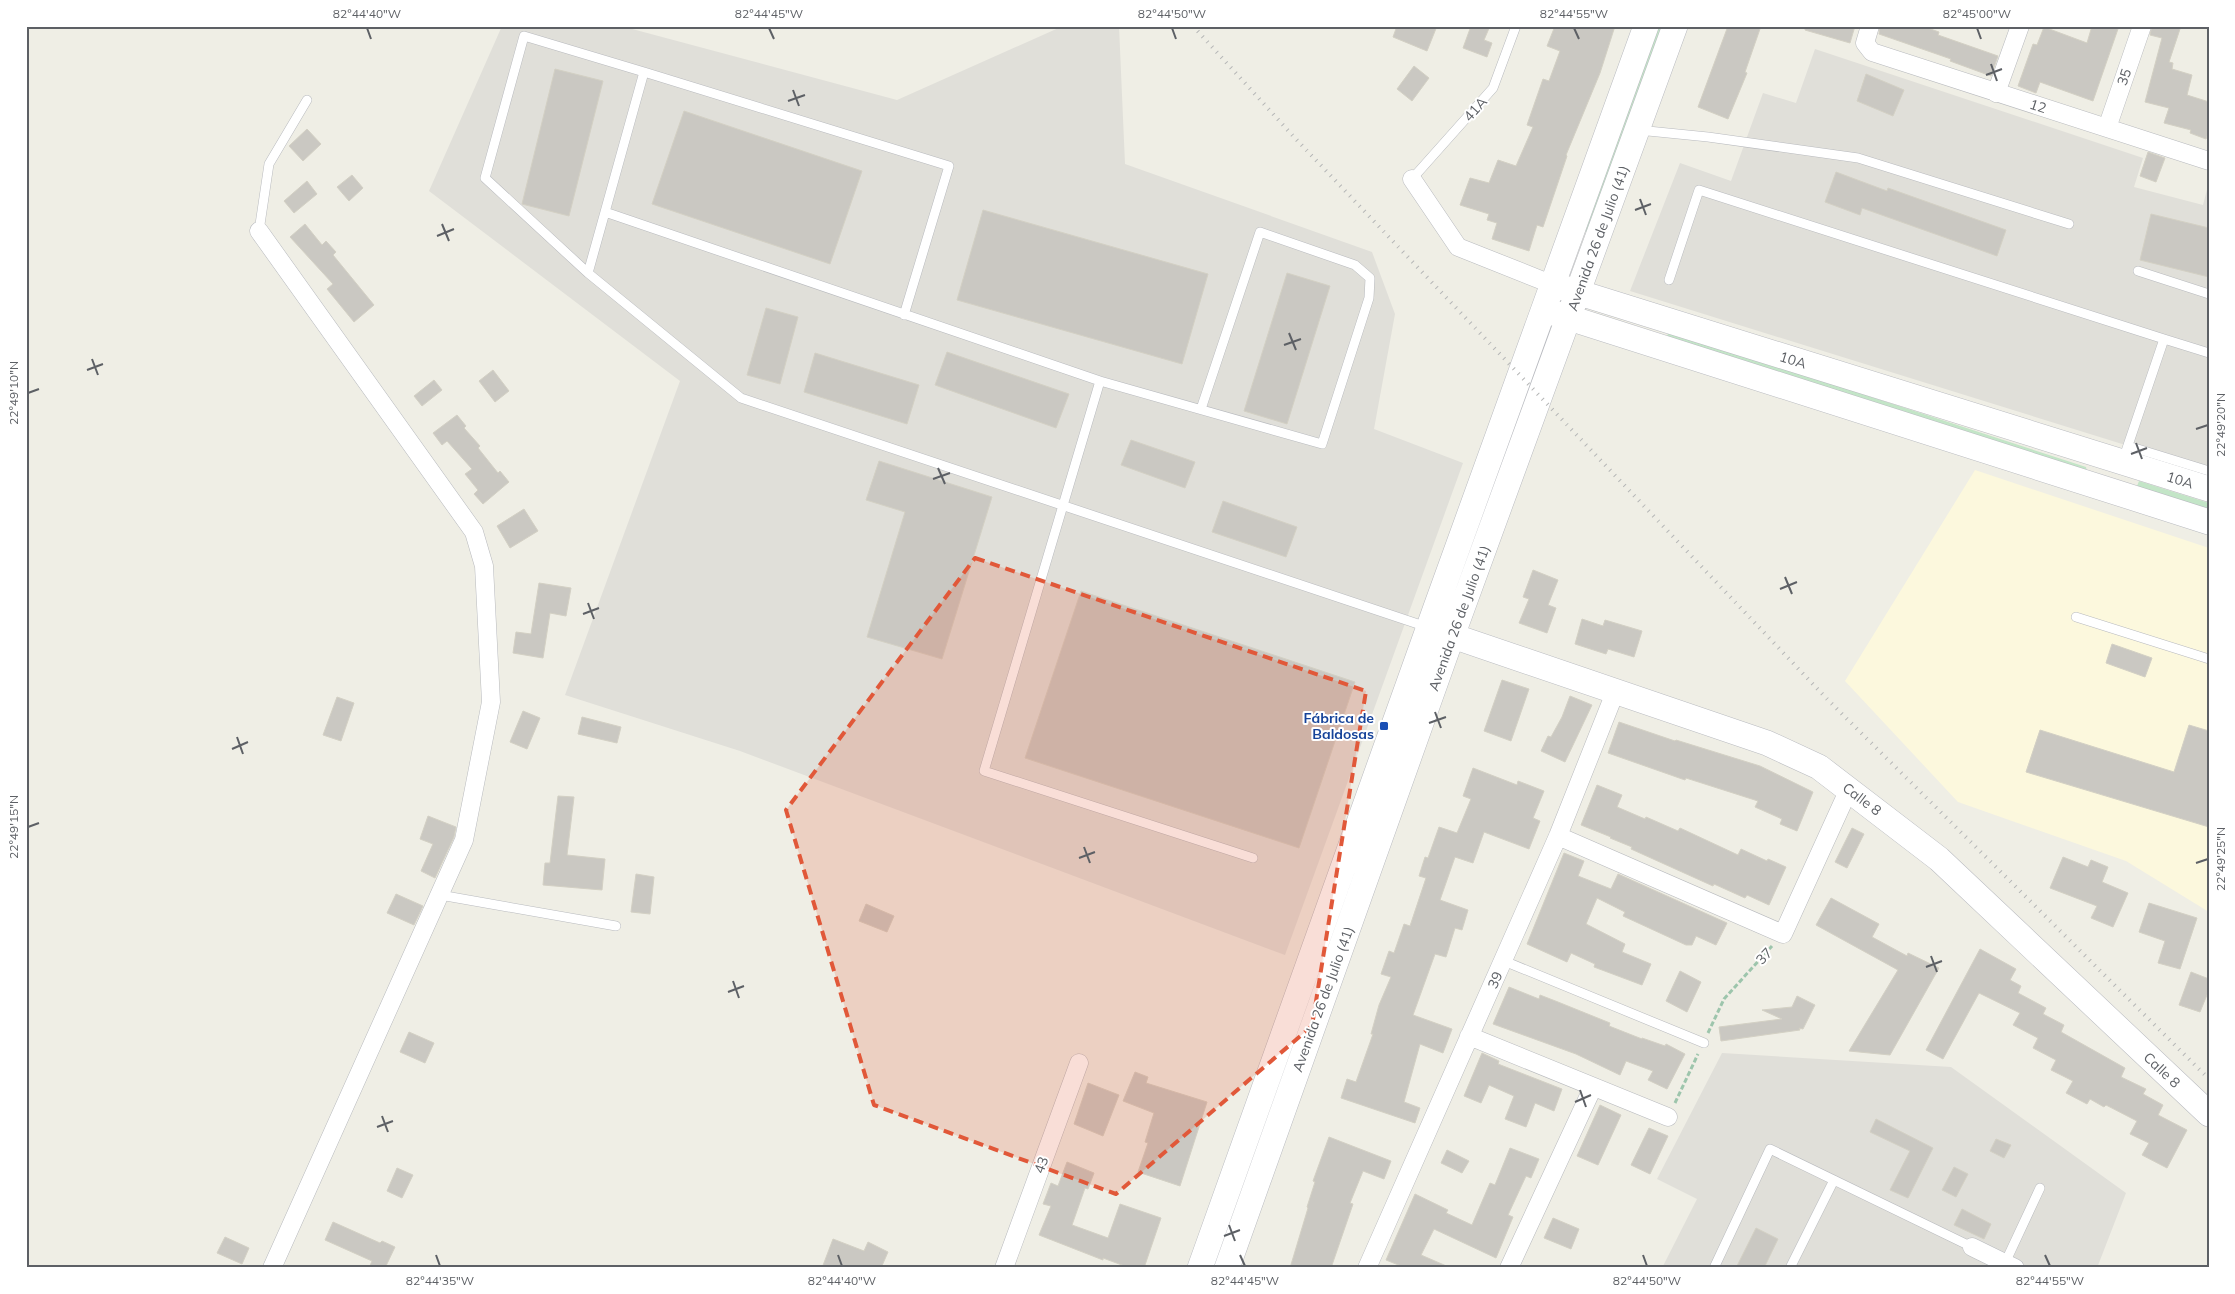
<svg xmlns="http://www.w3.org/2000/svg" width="2235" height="1294" font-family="Mulish,sans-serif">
	<rect width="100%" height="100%" fill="#efeee5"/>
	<path fill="#fcf8dd" d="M 1975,470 L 2209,548 L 2209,912 L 2126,861 L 1958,802 L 1845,681 Z"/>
	<path fill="#e0dfd9" d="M 502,26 L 621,26 L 897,100 L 1063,26 L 1119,26 L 1125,164 L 1372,252 L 1395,314 L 1374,429 L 1463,463 L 1285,955 L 740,751 L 565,695 L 680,381 L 429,191 Z
		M 1815,49 L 2143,158 L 2134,187 L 2203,205 L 2209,182 L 2209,471 L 1630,291 L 1680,163 L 1731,181 L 1763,93 L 1796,103 Z
		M 1722,1053 L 1951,1067 L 2126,1193 L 2097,1268 L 1662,1268 L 1697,1199 L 1657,1179 Z"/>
	<path fill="#c3e5c7" d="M 1658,26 L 1662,26 L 1587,232 L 1584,231 Z
		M 1669,331 L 2086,467 L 2087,472 L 1666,339 Z
		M 2139,481 L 2209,503 L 2209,512 L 2136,489 Z"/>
	<path fill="#cac8c2" stroke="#d3d0c4" d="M 1397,26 L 1437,26 L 1427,51 L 1393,37 Z
		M 1471,26 L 1490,26 L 1484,40 L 1492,43 L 1487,57 L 1463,48 Z
		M 1555,26 L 1615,26 L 1600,73 L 1566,155 L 1567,156 L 1543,227 L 1537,225 L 1529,251 L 1492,239 L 1497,223 L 1487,220 L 1489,214 L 1460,205 L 1470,178 L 1489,183 L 1498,160 L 1516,166 L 1533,127 L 1527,125 L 1543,79 L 1549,81 L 1560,51 L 1547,46 Z
		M 1728,26 L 1761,26 L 1745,72 L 1747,73 L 1728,119 L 1698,107 Z
		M 1805,26 L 1855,26 L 1850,43 L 1805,30 Z
		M 1880,26 L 1922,26 L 1939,32 L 1938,35 L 1998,56 L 1991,76 L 1950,61 L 1951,59 L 1879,34 Z
		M 2092,26 L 2119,26 L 2093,101 L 2040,82 L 2036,93 L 2018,86 L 2033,44 L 2037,45 L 2044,27 L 2087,43 Z
		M 2152,26 L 2181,26 L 2169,62 L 2173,63 L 2172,69 L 2192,75 L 2187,95 L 2209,102 L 2209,130 L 2206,139 L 2190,133 L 2191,130 L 2164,123 L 2169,108 L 2145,102 L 2162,38 L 2150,35 Z
		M 1414,66 L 1429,78 L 1412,101 L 1397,89 Z
		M 555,69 L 603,81 L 569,216 L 522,204 Z
		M 1866,74 L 1904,90 L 1893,116 L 1857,101 Z
		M 684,111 L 862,171 L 830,264 L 652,204 Z
		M 307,129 L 321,144 L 303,161 L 289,146 Z
		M 2148,152 L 2165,158 L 2156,182 L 2140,176 Z
		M 1836,172 L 1887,191 L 1888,188 L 2006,230 L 1997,256 L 1862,208 L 1860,215 L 1825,202 Z
		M 352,175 L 363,188 L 349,201 L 337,187 Z
		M 307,181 L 317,194 L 294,213 L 284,201 Z
		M 983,210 L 1208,274 L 1182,364 L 957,300 Z
		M 2151,214 L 2209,228 L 2209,277 L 2140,260 Z
		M 305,224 L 322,245 L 326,241 L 336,252 L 333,255 L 374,305 L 354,322 L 327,289 L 333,284 L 290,237 Z
		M 1287,273 L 1330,286 L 1287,424 L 1244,411 Z
		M 766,308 L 798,317 L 780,384 L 747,375 Z
		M 947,352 L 1069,394 L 1056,428 L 935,385 Z
		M 815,353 L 919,385 L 907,424 L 804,392 Z
		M 493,370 L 509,391 L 495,402 L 479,381 Z
		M 434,380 L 442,390 L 422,406 L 414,396 Z
		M 457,415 L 466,426 L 464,428 L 480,446 L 478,448 L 498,473 L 500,471 L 509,482 L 483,504 L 474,494 L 478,490 L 465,474 L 472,469 L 447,441 L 442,445 L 433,433 Z
		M 1131,440 L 1195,462 L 1185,488 L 1121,465 Z
		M 879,461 L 992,497 L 942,659 L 867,637 L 905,512 L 866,500 Z
		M 1223,501 L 1297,527 L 1286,557 L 1212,532 Z
		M 524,509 L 538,531 L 510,548 L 497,526 Z
		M 1533,570 L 1558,580 L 1548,605 L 1556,608 L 1547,633 L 1519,623 L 1529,599 L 1523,597 Z
		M 539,583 L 571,588 L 566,616 L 550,613 L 543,658 L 513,653 L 516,632 L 531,634 Z
		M 1081,591 L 1355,682 L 1299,848 L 1025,758 Z
		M 1582,619 L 1603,626 L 1605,620 L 1642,631 L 1634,657 L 1608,649 L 1606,654 L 1575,644 Z
		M 2112,644 L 2152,658 L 2145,677 L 2106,663 Z
		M 1502,680 L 1529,689 L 1511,741 L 1484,731 Z
		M 1570,696 L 1592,705 L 1565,762 L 1541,751 L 1548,736 L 1551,737 L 1562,717 Z
		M 337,697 L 354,703 L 341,741 L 323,735 Z
		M 523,711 L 540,718 L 527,749 L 510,742 Z
		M 582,717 L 621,727 L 617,743 L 578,734 Z
		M 1619,722 L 1675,741 L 1676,740 L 1760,766 L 1813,792 L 1797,831 L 1780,824 L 1782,819 L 1755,807 L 1758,801 L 1686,778 L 1685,780 L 1608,753 Z
		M 2189,725 L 2209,731 L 2209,827 L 2026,772 L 2040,730 L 2174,772 Z
		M 1473,768 L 1517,785 L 1518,781 L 1544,791 L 1533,818 L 1540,821 L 1529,849 L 1484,832 L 1473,863 L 1455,857 L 1440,900 L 1468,910 L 1462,930 L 1455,928 L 1446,957 L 1435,954 L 1413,1015 L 1452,1029 L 1443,1053 L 1420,1044 L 1404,1102 L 1420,1108 L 1415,1123 L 1341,1098 L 1347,1079 L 1356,1082 L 1373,1034 L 1371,1034 L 1379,1005 L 1391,977 L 1381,974 L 1389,951 L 1394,953 L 1404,924 L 1410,926 L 1426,878 L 1419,876 L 1425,857 L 1428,858 L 1439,827 L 1457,833 L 1471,799 L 1463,796 Z
		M 1597,785 L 1622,795 L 1617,807 L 1645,819 L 1646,817 L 1678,831 L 1680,828 L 1738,855 L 1741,849 L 1767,861 L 1768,859 L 1786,867 L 1769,905 L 1747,895 L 1745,898 L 1714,884 L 1713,886 L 1631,849 L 1632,847 L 1610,838 L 1611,837 L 1581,825 Z
		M 558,796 L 574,797 L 567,855 L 605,859 L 602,890 L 543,885 L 545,863 L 550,863 Z
		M 428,816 L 456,827 L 454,837 L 435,878 L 421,871 L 433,844 L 420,839 Z
		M 1852,828 L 1864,834 L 1847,868 L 1835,862 Z
		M 1564,853 L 1584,861 L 1578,876 L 1611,889 L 1618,874 L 1727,923 L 1716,945 L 1696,936 L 1692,945 L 1686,945 L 1623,916 L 1625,912 L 1597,898 L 1586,924 L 1625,944 L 1622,952 L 1651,964 L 1642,985 L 1594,967 L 1595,964 L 1571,953 L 1567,962 L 1527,944 Z
		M 2063,857 L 2088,867 L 2091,860 L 2108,867 L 2102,882 L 2128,893 L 2113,927 L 2091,918 L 2097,906 L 2050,888 Z
		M 636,874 L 654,877 L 650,914 L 631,912 Z
		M 396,894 L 423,906 L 414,925 L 387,913 Z
		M 1831,898 L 1879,924 L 1872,937 L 1907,956 L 1908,953 L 1939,968 L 1890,1055 L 1849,1051 L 1898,970 L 1816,925 Z
		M 2149,903 L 2197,918 L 2180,969 L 2158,963 L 2165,941 L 2139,932 Z
		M 866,904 L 894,916 L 887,932 L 859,921 Z
		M 1980,949 L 2016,969 L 2010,980 L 2021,986 L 2018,993 L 2046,1008 L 2043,1014 L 2064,1025 L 2061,1032 L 2125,1068 L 2121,1077 L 2146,1089 L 2143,1094 L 2163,1105 L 2158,1115 L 2187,1130 L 2167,1168 L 2142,1155 L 2149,1143 L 2130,1134 L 2137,1121 L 2106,1105 L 2104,1107 L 2090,1099 L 2087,1104 L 2066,1093 L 2073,1081 L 2051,1070 L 2056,1060 L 2033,1048 L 2038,1038 L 2013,1025 L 2020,1013 L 1979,993 L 1943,1059 L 1926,1050 Z
		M 1680,971 L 1701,982 L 1687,1012 L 1666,1001 Z
		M 2191,972 L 2209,979 L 2209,990 L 2200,1012 L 2179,1005 Z
		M 1509,987 L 1539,999 L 1540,995 L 1558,1002 L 1610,1023 L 1609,1026 L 1642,1039 L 1642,1038 L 1665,1046 L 1666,1044 L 1685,1054 L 1667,1089 L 1648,1080 L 1653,1071 L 1626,1061 L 1620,1075 L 1576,1054 L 1493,1024 Z
		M 1797,996 L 1815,1005 L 1803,1029 L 1799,1028 L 1800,1030 L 1721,1041 L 1719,1027 L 1782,1019 L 1762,1010 L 1792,1007 Z
		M 409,1032 L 434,1043 L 425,1063 L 400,1052 Z
		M 1482,1053 L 1499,1061 L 1498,1064 L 1562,1089 L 1554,1111 L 1535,1103 L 1526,1127 L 1505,1119 L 1514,1096 L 1489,1085 L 1481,1103 L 1464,1096 Z
		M 1135,1072 L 1148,1077 L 1146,1083 L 1207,1102 L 1180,1186 L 1138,1172 L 1148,1143 L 1145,1142 L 1154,1113 L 1123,1101 Z
		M 1088,1083 L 1119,1095 L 1103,1136 L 1074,1124 Z
		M 1600,1105 L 1621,1115 L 1598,1165 L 1577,1156 Z
		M 1876,1119 L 1933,1148 L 1908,1198 L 1890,1190 L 1910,1151 L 1870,1132 Z
		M 1649,1128 L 1668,1136 L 1650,1174 L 1631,1165 Z
		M 1329,1137 L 1391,1161 L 1384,1179 L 1363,1171 L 1350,1203 L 1353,1204 L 1331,1268 L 1290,1268 L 1308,1208 L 1307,1207 L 1315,1182 L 1313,1181 Z
		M 1996,1139 L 2011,1145 L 2004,1158 L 1990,1151 Z
		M 1510,1148 L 1539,1159 L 1531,1178 L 1526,1176 L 1508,1215 L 1513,1217 L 1496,1258 L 1434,1229 L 1421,1255 L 1451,1268 L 1406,1268 L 1386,1260 L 1415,1194 L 1448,1210 L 1446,1213 L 1472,1225 L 1490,1183 L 1495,1185 Z
		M 1447,1150 L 1469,1161 L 1462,1173 L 1441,1163 Z
		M 1067,1162 L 1094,1173 L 1088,1189 L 1085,1188 L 1072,1225 L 1108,1238 L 1120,1204 L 1161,1218 L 1144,1268 L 1130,1268 L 1103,1258 L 1103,1260 L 1039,1235 L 1051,1206 L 1043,1204 L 1051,1183 L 1058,1186 Z
		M 1954,1167 L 1968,1174 L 1956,1197 L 1942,1190 Z
		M 397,1168 L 413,1175 L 402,1198 L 387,1191 Z
		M 1962,1209 L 1991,1224 L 1984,1239 L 1954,1225 Z
		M 1553,1218 L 1579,1229 L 1571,1249 L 1544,1238 Z
		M 333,1222 L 380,1243 L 382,1241 L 395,1247 L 385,1268 L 369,1268 L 372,1261 L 325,1240 Z
		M 1756,1228 L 1778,1239 L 1764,1268 L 1736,1268 Z
		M 225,1237 L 249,1248 L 242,1264 L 217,1253 Z
		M 833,1239 L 864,1251 L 868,1242 L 888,1252 L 881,1268 L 822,1268 Z"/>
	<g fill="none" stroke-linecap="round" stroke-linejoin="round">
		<defs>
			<path id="lane" d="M 644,72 L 524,36 L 485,178 L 588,273 L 741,398 L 1427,627
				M 1638,130 L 1708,137 L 1858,158 L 2069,224
				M 1412,179 L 1493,88 L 1516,26
				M 259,231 L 269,164 L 307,100
				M 2138,271 L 2209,294
				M 588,273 L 605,212
				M 1669,280 L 1699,190 L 2164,339 L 2123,460
				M 904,315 L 949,166 L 644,72 L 605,212 L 1100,381
				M 2164,339 L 2209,353
				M 1201,409 L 1260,232 L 1355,265 L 1370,278 L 1369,298 L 1322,444 L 1100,381 L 984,771 L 1253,858
				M 2128,446 L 2209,471
				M 2076,617 L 2209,659
				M 440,895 L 616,926
				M 1504,961 L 1704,1043
				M 2005,1263 L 2040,1188
				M 1714,1268 L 1770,1149 L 1972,1247
				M 1790,1268 L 1834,1180"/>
			<path id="street" d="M 1870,26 L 1865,43 L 1872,52 L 2209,161
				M 1996,93 L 2020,26
				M 2107,128 L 2142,26
				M 1412,179 L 1458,247 L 1551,284
				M 259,231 L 474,532 L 484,566 L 491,702 L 464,840 L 272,1268
				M 1558,836 L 1783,934 L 1849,789
				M 1469,1036 L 1668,1117
				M 1972,1247 L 2015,1268
				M 1004,1268 L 1079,1063
				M 1367,1268 L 1558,836 L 1616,690
				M 1509,1268 L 1593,1087"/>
			<path id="secondary" d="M 1564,288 L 2209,489
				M 1554,313 L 2209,522
				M 1438,631 L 1767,743 L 1819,767 L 1939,859 L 2209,1114
				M 1200,1268 C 1348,854 1495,439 1646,26
				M 1227,1268 L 1452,636 L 1675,26"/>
		</defs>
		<use href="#lane" stroke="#b8babe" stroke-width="10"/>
		<use href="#street" stroke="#b8babe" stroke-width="19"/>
		<use href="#secondary" stroke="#b9bbc0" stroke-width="26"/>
		<path stroke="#9dc5ac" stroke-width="3" stroke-dasharray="5 2.5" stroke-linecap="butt" d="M 1708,1033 L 1724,999 L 1772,946
			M 1675,1103 L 1698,1054"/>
		<use href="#lane" stroke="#fff" stroke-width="9"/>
		<use href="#street" stroke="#fff" stroke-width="18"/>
		<use href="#secondary" stroke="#fff" stroke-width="25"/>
		<path stroke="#b5b6b6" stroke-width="4" stroke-dasharray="1 6" stroke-linecap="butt" d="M 1193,26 L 1294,137 L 1828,700 L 2209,1079"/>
	</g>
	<path fill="#e15839" fill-opacity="0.2" stroke="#e15839" stroke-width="4" stroke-dasharray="10 6" stroke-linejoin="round" d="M 975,558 L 1366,691 L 1312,1026 L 1116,1194 L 874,1105 L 786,810 Z"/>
	<path fill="none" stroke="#5d6065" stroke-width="2" d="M 367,28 L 371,39M 769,28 L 774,39M 1172,28 L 1176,39M 1574,28 L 1579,39M 1977,28 L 1981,39M 1991,64 L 1997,81M 1986,75 L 2002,69M 793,90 L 799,106M 788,101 L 805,95M 1640,199 L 1646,215M 1635,210 L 1651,204M 442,224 L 449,241M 437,236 L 454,229M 1289,333 L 1296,350M 1284,345 L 1301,339M 92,359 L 98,375M 87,370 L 103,364M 28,393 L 39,389M 2196,429 L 2208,425M 2136,443 L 2142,459M 2131,454 L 2147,448M 938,468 L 945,484M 933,479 L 950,473M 1785,577 L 1792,594M 1780,589 L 1797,582M 588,603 L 594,619M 583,614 L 599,608M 1435,712 L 1441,728M 1429,723 L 1446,717M 237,737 L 243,754M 232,749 L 248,742M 28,827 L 39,823M 1084,847 L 1090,863M 1079,858 L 1095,852M 2196,863 L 2208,859M 1931,956 L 1937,972M 1926,967 L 1942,961M 733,981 L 739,998M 728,992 L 744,986M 1580,1090 L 1586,1107M 1575,1102 L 1591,1095M 382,1116 L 388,1132M 377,1127 L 393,1121M 1229,1225 L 1235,1241M 1224,1236 L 1240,1230M 436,1255 L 440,1266M 838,1255 L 842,1266M 1240,1255 L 1245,1266M 1643,1255 L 1647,1266M 2045,1255 L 2050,1266"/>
	<rect fill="#1a4fb4" stroke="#fff" stroke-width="2" x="1379" y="721" width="10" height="10" rx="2.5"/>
	<g text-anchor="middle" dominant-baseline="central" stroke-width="4" stroke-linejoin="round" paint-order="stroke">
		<g font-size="14" fill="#5d6065" stroke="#fff">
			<text transform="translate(2124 77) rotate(-71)">35</text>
			<text transform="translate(2038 106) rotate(18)">12</text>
			<text transform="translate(1475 109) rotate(-48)">41A</text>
			<text transform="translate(1598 238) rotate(-70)">Avenida 26 de Julio (41)</text>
			<text transform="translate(1793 360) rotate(17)">10A</text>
			<text transform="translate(2180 480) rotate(17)">10A</text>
			<text transform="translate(1459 618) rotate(-70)">Avenida 26 de Julio (41)</text>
			<text transform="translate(1862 799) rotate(37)">Calle 8</text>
			<text transform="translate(1764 956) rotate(-47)">37</text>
			<text transform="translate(1495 980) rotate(-66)">39</text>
			<text transform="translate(1323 999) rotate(-70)">Avenida 26 de Julio (41)</text>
			<text transform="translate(2162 1070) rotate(43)">Calle 8</text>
			<text transform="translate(1041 1165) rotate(-70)">43</text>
		</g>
		<g font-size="14" font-weight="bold" fill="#164399" stroke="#fff" text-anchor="end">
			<text x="1374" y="718">Fábrica de<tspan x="1374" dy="16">Baldosas</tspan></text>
		</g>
	</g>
	<rect width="2235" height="1294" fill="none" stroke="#ffffff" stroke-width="55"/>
	<rect x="28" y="28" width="2180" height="1238" fill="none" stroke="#5d6065" stroke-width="2"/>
	<g font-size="12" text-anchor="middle" fill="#5d6065">
		<text x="367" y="18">82°44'40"W</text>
		<text x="769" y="18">82°44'45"W</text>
		<text x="1172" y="18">82°44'50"W</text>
		<text x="1574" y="18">82°44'55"W</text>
		<text x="1977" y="18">82°45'00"W</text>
		<text transform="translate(14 393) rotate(-90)" y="4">22°49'10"N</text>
		<text transform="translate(2221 425) rotate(-90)" y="4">22°49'20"N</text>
		<text transform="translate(14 827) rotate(-90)" y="4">22°49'15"N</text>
		<text transform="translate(2221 859) rotate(-90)" y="4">22°49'25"N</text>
		<text x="440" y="1285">82°44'35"W</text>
		<text x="842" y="1285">82°44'40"W</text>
		<text x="1245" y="1285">82°44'45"W</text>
		<text x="1647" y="1285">82°44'50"W</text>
		<text x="2050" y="1285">82°44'55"W</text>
	</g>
</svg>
